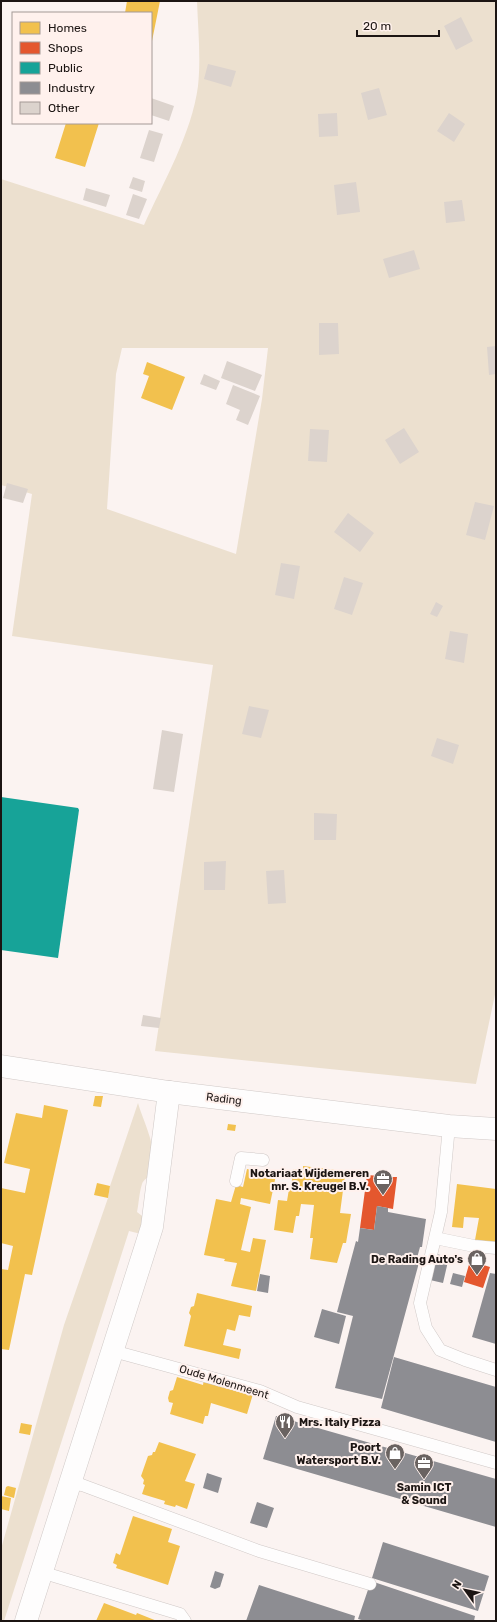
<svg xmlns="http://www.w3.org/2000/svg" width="497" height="1622" font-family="Rubik,sans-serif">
	<rect width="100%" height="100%" fill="#fbf3f1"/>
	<path fill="#ece0cf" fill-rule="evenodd" d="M 197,1 L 496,1 L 496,990 L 476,1084 L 155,1051 L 213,665 L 12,636 L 32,494 L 1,485 L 1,179 L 144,225 C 163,183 192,133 198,86 C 201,58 198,29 197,1 ZM 122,348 L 268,348 L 262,399 L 236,554 L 107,509 L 116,374 Z
		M 138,1103 C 144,1124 159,1149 151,1172 C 149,1177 143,1180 142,1184 C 139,1193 139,1203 137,1212 L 146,1219 L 141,1234 L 129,1231 L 4,1621 L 1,1621 L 1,1549 L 64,1325 L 108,1198 L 110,1186 Z"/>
	<path fill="#f2c14e" d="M 127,1 L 160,1 L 152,41 L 151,13 L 125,13 Z
		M 66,123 L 99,123 L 85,167 L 55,158 Z
		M 147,362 L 185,377 L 172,410 L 141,398 L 149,376 L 143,374 Z
		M 95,1096 L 103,1096 L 101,1107 L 93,1106 Z
		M 44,1105 L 68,1110 L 32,1275 L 25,1274 L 9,1350 L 1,1349 L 1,1269 L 8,1270 L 13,1246 L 1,1243 L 1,1188 L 25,1193 L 30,1169 L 4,1163 L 16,1113 L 42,1118 Z
		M 228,1124 L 236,1125 L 235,1131 L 227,1130 Z
		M 303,1166 L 336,1170 L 336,1174 L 345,1175 L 340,1213 L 351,1214 L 346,1243 L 343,1243 L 337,1263 L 310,1259 L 313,1238 L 310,1238 L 314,1205 L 301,1204 L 299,1216 L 296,1216 L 293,1233 L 274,1230 L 278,1200 L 287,1201 L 289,1189 L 291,1190 L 293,1169 L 303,1170 Z
		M 247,1169 L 276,1175 L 270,1204 L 241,1198 L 240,1204 L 251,1207 L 241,1250 L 250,1252 L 253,1238 L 266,1240 L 256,1291 L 231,1286 L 237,1263 L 224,1261 L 225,1259 L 204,1255 L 216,1199 L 231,1202 L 236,1185 L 243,1187 Z
		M 97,1183 L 110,1186 L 108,1198 L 94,1195 Z
		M 457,1184 L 496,1189 L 496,1243 L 475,1240 L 479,1218 L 464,1217 L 463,1228 L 452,1227 Z
		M 197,1293 L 252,1306 L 250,1317 L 239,1315 L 235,1331 L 227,1329 L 223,1345 L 241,1349 L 239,1359 L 184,1346 L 191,1316 L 189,1313 L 191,1307 L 194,1306 Z
		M 177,1377 L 203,1385 L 204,1379 L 253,1394 L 247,1414 L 211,1403 L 208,1416 L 205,1416 L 203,1424 L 170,1414 L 173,1403 L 169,1402 L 168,1398 L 170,1391 L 173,1390 Z
		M 21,1423 L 32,1425 L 30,1435 L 19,1433 Z
		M 159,1442 L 196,1454 L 185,1481 L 195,1484 L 187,1509 L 176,1505 L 175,1507 L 164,1504 L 165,1501 L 142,1494 L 145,1485 L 143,1484 L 144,1480 L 141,1476 L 148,1456 L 152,1455 L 153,1452 L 155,1452 Z
		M 8,1486 L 16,1488 L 14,1498 L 4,1495 L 6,1487 Z
		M 1,1496 L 11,1498 L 9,1511 L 1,1509 Z
		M 133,1516 L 172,1529 L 168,1542 L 180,1546 L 168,1585 L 116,1568 L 117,1565 L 113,1563 L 116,1553 L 120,1555 Z
		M 104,1603 L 136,1615 L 137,1613 L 157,1621 L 96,1621 Z"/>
	<path fill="#e4572e" d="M 385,1171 L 389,1172 L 391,1177 L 397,1177 L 393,1209 L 377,1206 L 374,1230 L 360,1228 L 367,1175 L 381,1176 Z
		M 470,1261 L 490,1267 L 483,1288 L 464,1282 Z"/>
	<path fill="#17a398" d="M 1,797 L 78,808 L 79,810 L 58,958 L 1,950 Z"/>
	<path fill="#8d8d92" d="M 377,1206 L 388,1208 L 388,1212 L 426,1219 L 422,1247 L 420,1247 L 417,1258 L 420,1259 L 382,1399 L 335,1388 L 353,1316 L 337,1312 L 356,1241 L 358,1242 L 360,1228 L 374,1230 Z
		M 436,1254 L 449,1257 L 443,1283 L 430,1280 Z
		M 453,1273 L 465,1276 L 462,1287 L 450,1284 Z
		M 490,1273 L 496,1274 L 496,1344 L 472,1337 Z
		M 260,1274 L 270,1276 L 268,1293 L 257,1291 Z
		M 322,1309 L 346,1316 L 339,1344 L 314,1337 Z
		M 394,1357 L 496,1387 L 496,1442 L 381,1408 Z
		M 276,1416 L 496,1479 L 496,1527 L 263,1459 Z
		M 207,1473 L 222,1478 L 218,1493 L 203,1488 Z
		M 257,1502 L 274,1508 L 267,1528 L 250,1523 Z
		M 383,1542 L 489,1576 L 478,1611 L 372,1578 Z
		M 215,1571 L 224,1574 L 220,1587 L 215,1589 L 210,1587 Z
		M 371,1581 L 475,1616 L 474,1621 L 365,1621 L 358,1619 Z
		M 259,1585 L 355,1616 L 354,1621 L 246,1621 Z"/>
	<path fill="#dcd3cd" d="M 461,17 L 473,41 L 456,50 L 444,26 Z
		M 208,64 L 236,71 L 231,87 L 204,79 Z
		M 379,88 L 387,115 L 368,120 L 361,93 Z
		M 151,98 L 174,106 L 169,121 L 151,115 Z
		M 337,113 L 338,136 L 319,137 L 318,114 Z
		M 449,113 L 465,124 L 454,142 L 437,131 Z
		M 149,130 L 163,134 L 154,162 L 140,158 Z
		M 133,177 L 145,181 L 142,192 L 129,188 Z
		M 356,182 L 360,212 L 337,215 L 334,185 Z
		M 86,188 L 110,195 L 106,207 L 83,200 Z
		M 133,194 L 147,199 L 139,219 L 126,215 Z
		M 462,200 L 465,221 L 446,223 L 444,202 Z
		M 414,250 L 420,269 L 389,278 L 383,259 Z
		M 319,323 L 338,323 L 339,354 L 319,355 Z
		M 496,346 L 496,374 L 489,375 L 487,347 Z
		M 227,361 L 262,375 L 255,391 L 221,378 Z
		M 204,374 L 220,381 L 216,390 L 200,384 Z
		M 233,385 L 260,396 L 248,425 L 236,420 L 240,410 L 226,404 Z
		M 404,428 L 419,452 L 400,464 L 385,440 Z
		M 310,429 L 329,430 L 327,462 L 308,461 Z
		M 7,483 L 28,489 L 23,503 L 3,498 Z
		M 475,502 L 494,506 L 485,540 L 466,535 Z
		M 348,513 L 374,533 L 360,552 L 334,532 Z
		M 281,563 L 300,566 L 294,599 L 275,595 Z
		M 344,577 L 363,583 L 352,615 L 334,609 Z
		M 436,602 L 443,606 L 437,617 L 430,614 Z
		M 450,631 L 468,634 L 464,663 L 445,659 Z
		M 249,706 L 269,710 L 261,738 L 242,734 Z
		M 162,730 L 183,734 L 174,792 L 153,789 Z
		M 437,738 L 459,745 L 453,764 L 431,756 Z
		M 314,813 L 337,814 L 336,840 L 314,840 Z
		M 226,861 L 225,890 L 204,890 L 204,862 Z
		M 284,870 L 286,903 L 268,904 L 266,871 Z
		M 143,1015 L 161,1018 L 159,1028 L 141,1026 Z"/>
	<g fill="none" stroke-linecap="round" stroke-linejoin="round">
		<defs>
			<path id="service" d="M 449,1126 L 441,1212 L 420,1303 L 426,1328 L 440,1350 L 465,1360 L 496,1370
				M 236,1181 L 241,1158 L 263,1160
				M 435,1238 L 474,1246 L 496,1248
				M 113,1351 L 260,1391 L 297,1407 L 496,1463
				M 70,1483 L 82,1485 L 259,1551 L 370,1584
				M 41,1572 L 180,1614 L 185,1621"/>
			<path id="minor" d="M 26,1621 L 152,1227 L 169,1092"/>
			<path id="secondary" d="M 1,1066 L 169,1092 L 449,1126 L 496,1129"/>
		</defs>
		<use href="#service" stroke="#d0c9c7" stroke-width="13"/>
		<use href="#minor" stroke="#d0c9c7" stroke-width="23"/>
		<use href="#secondary" stroke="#d0c9c7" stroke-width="23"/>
		<use href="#service" stroke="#fefdfd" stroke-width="12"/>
		<use href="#minor" stroke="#fefdfd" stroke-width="22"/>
		<use href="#secondary" stroke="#fefdfd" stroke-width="22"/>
	</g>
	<defs>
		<symbol id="office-pin" viewBox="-11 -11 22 30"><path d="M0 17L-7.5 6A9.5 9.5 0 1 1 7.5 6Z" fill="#6a6361" stroke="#fff1ed"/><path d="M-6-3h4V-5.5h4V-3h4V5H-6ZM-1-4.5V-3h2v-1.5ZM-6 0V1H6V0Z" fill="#fff"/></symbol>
		<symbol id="shop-pin" viewBox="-11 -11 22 30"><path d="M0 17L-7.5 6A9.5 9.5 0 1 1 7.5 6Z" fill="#6a6361" stroke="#fff1ed"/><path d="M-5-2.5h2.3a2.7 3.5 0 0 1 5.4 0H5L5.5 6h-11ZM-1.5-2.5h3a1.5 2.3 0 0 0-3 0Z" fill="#fff"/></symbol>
		<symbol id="restaurant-pin" viewBox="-11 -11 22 30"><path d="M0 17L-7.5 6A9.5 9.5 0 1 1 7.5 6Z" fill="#6a6361" stroke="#fff1ed"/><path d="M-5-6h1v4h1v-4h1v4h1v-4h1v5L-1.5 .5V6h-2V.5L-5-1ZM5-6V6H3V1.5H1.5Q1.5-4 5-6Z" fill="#fff"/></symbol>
	</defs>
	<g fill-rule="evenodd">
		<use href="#office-pin" x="372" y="1168" width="22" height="30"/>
		<use href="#shop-pin" x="466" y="1248" width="22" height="30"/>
		<use href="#restaurant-pin" x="274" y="1411" width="22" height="30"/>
		<use href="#shop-pin" x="384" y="1442" width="22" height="30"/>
		<use href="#office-pin" x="413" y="1452" width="22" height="30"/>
	</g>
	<g text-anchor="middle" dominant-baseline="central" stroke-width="4" stroke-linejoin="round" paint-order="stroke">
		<g font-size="11" fill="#1c1513" stroke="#fff1ed">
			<text transform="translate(224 1099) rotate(7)">Rading</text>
			<text transform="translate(224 1382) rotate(17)">Oude Molenmeent</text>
		</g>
		<g font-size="11" font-weight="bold" fill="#1c1513" stroke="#fff1ed" text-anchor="end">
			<text x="369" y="1173">Notariaat Wijdemeren<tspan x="369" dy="13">mr. S. Kreugel B.V.</tspan></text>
			<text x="463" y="1259">De Rading Auto's</text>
			<text x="299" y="1422" text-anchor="start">Mrs. Italy Pizza</text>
			<text x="381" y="1447">Poort<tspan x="381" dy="13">Watersport B.V.</tspan></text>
			<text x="424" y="1487" text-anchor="middle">Samin ICT<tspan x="424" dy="13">&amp; Sound</tspan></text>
		</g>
	</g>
	<rect width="497" height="1622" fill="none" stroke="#1c1513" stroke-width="4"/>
	<rect x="12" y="12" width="140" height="112" fill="#fff1ed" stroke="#a49996"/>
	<rect x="20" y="22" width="20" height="12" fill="#f2c14e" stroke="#a49996"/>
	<text x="48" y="32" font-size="12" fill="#1c1513">Homes</text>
	<rect x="20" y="42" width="20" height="12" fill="#e4572e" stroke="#a49996"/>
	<text x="48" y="52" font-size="12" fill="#1c1513">Shops</text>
	<rect x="20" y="62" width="20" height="12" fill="#17a398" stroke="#a49996"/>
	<text x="48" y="72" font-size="12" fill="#1c1513">Public</text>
	<rect x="20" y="82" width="20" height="12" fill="#8d8d92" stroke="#a49996"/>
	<text x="48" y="92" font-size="12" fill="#1c1513">Industry</text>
	<rect x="20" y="102" width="20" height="12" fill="#dcd3cd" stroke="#a49996"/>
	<text x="48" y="112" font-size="12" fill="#1c1513">Other</text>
	<g transform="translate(465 1590) rotate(303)" stroke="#fff1ed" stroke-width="3" paint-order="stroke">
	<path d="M0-3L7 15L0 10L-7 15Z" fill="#1c1513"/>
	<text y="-6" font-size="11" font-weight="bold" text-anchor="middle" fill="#1c1513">N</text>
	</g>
	<path d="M357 30v6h82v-6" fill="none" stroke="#1c1513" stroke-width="2"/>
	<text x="363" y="30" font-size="12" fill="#1c1513" stroke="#fff1ed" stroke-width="3" paint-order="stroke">20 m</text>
</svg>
